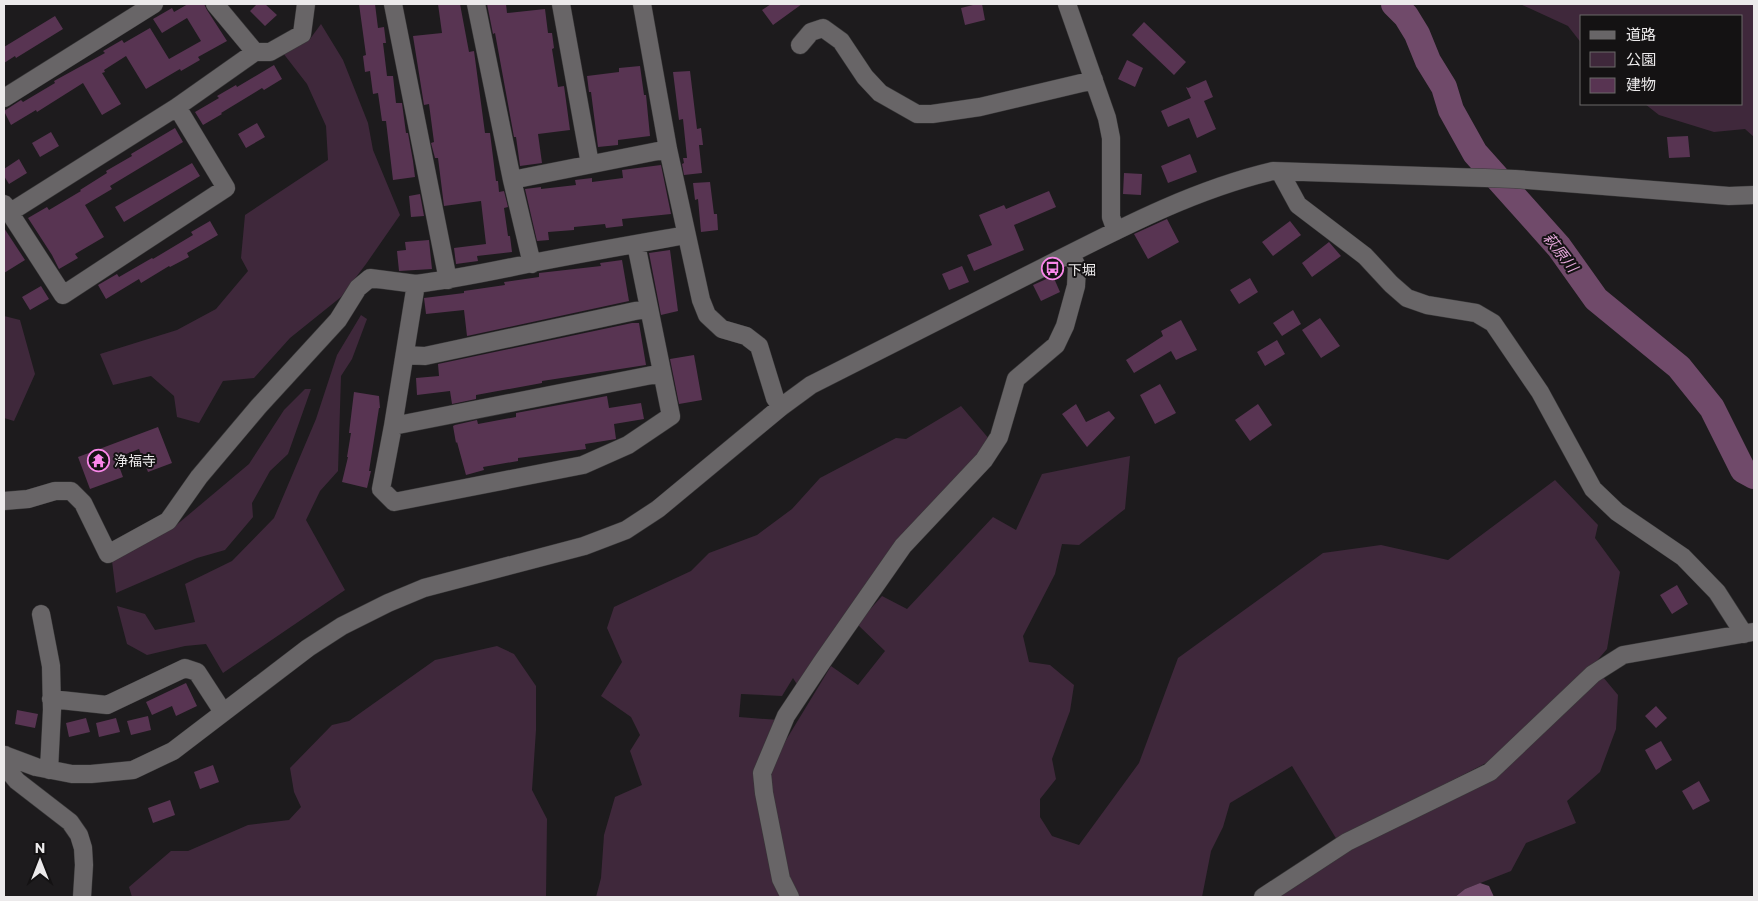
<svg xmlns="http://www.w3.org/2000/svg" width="1758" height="901" font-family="Commissioner,'Noto Sans JP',sans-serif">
	<rect width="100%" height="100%" fill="#1d1b1d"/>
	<path fill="#3f283b" d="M 1520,4 L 1754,4 L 1754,137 L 1745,129 L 1714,132 L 1659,115 L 1645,104 L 1742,104 L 1742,16 L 1582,16 L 1582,44 L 1568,26 Z
		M 321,24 L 343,60 L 368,123 L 373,150 L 400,215 L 366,264 L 341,297 L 290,338 L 254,378 L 223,381 L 199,423 L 177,417 L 174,396 L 151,376 L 113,385 L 100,354 L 177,330 L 216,309 L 248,271 L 241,258 L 245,215 L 328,160 L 326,126 L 307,84 L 283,53 L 310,39 Z
		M 361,315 L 367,319 L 352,359 L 341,376 L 338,471 L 320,491 L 306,520 L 345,590 L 223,673 L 206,644 L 185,646 L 147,655 L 127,644 L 117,606 L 145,614 L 155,630 L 195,622 L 185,584 L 232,561 L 274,518 L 316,419 L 337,355 Z
		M 4,316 L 20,320 L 35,374 L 14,421 L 4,418 Z
		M 305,389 L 311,389 L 288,454 L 270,471 L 252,503 L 253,517 L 225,550 L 197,558 L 116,593 L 112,561 L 174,527 L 249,464 L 284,410 Z
		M 961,406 L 990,440 L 798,686 L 793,678 L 782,696 L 741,694 L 739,717 L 779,720 L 756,771 L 783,897 L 596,897 L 601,878 L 604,835 L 615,797 L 642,785 L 630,751 L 640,735 L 631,717 L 601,696 L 622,662 L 607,628 L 614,607 L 691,571 L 709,553 L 757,535 L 792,509 L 820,478 L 896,438 L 906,439 Z
		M 1130,456 L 1125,509 L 1079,545 L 1062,544 L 1055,574 L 1023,636 L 1029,662 L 1050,665 L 1074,685 L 1070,711 L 1052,759 L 1056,779 L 1040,799 L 1040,817 L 1052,836 L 1079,845 L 1139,763 L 1178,658 L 1323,553 L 1381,545 L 1448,560 L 1555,480 L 1598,525 L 1595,538 L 1620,572 L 1607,649 L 1589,670 L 1488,762 L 1337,840 L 1292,766 L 1230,803 L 1223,827 L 1211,851 L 1202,897 L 795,897 L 784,877 L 766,773 L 831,666 L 858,685 L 885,651 L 857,624 L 882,596 L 907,609 L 993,517 L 1016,530 L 1042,474 Z
		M 497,646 L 514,654 L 536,686 L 536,730 L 532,790 L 547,819 L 546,897 L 132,897 L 129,887 L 171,851 L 188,851 L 248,825 L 289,820 L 301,807 L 294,792 L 290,768 L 332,725 L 349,721 L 435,660 Z
		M 1603,677 L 1618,695 L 1616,729 L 1600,772 L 1567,801 L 1576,823 L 1526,843 L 1511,871 L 1465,889 L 1455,897 L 1278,897 L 1350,850 L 1492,779 Z"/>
	<path fill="#704a6a" d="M 1480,883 L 1489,886 L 1494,897 L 1455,897 L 1465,889 Z"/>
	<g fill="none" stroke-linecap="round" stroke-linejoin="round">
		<path stroke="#704a6a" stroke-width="26" d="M 1394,4 L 1406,16 L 1417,34 L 1428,61 L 1444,87 L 1451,110 L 1475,153 L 1559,247 L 1596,299 L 1679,367 L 1712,408 L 1743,470 L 1754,476"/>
	</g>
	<path fill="#583452" d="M 188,4 L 204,4 L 207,10 L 227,41 L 198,57 L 200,60 L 181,71 L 180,69 L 146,89 L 126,56 L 104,70 L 105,72 L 102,73 L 121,104 L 102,115 L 83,83 L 37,112 L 36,110 L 11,125 L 4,111 L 21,100 L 23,102 L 55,83 L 54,81 L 105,53 L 103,51 L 122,40 L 124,43 L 150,28 L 169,59 L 201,41 L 187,18 L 162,33 L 153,19 L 172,8 L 174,12 Z
		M 257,4 L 265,4 L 277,15 L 265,26 L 250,11 Z
		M 359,4 L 375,4 L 378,28 L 384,27 L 386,43 L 383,43 L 387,76 L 393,76 L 396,103 L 402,103 L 406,133 L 408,133 L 413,161 L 415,177 L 393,180 L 386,121 L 382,121 L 378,93 L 373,94 L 370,71 L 365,72 L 363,56 L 366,55 Z
		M 438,4 L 460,4 L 469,52 L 474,51 L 485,133 L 490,133 L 496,181 L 498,181 L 499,192 L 504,191 L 508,207 L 504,208 L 508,236 L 510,236 L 512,252 L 477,256 L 478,261 L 456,264 L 454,248 L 486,244 L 481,201 L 444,206 L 438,158 L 435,158 L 431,143 L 434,142 L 429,104 L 424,105 L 413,36 L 442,33 Z
		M 487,4 L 506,4 L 507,13 L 545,9 L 548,33 L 552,33 L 554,48 L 552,49 L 558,87 L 564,86 L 570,130 L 538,134 L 542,163 L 520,166 L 516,137 L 514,137 L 495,33 L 493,34 Z
		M 771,4 L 802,4 L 773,25 L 762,10 Z
		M 977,4 L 982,4 L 985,20 L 965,25 L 961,8 Z
		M 55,16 L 63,29 L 16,58 L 15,56 L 4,63 L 4,47 Z
		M 1144,22 L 1186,62 L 1174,75 L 1132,35 Z
		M 1127,60 L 1143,68 L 1135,87 L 1118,79 Z
		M 274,65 L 282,79 L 264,90 L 262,88 L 221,113 L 222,114 L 203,125 L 195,112 L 219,98 L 217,96 L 236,85 L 237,87 Z
		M 640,66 L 644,95 L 646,95 L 650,136 L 618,140 L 618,145 L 598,147 L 591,92 L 589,92 L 587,76 L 619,72 L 619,68 Z
		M 690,71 L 697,129 L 701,128 L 703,145 L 699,145 L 702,173 L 684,175 L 682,164 L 684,163 L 683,158 L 687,158 L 683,119 L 679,120 L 673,72 Z
		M 1206,80 L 1213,97 L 1204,101 L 1216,129 L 1197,138 L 1189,118 L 1168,127 L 1161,111 L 1191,98 L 1186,87 L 1188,88 Z
		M 257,123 L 265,137 L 246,148 L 238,134 Z
		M 175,128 L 183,142 L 110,186 L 112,189 L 85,205 L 104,237 L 75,254 L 78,258 L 59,269 L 52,255 L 28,218 L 47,207 L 49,210 L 81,191 L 80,190 L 107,173 L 106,171 L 132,156 L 131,154 Z
		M 51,132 L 59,146 L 40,157 L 32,143 Z
		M 1688,136 L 1690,157 L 1669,158 L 1667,137 Z
		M 1190,154 L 1197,172 L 1168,183 L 1161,166 Z
		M 19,159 L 27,173 L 9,184 L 4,176 L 4,169 Z
		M 192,163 L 200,176 L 124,222 L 115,207 Z
		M 661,165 L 671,214 L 622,219 L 623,226 L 606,228 L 605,224 L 574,227 L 574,230 L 548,232 L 549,240 L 537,241 L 525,189 L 541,187 L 541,189 L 576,185 L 575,180 L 592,178 L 592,182 L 623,178 L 622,170 Z
		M 1124,173 L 1142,174 L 1141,195 L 1123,194 Z
		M 710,182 L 714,214 L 717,214 L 718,230 L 701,232 L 698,199 L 695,200 L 693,183 Z
		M 1049,191 L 1056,207 L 1014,225 L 1024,250 L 974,271 L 967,255 L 992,245 L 979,215 L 1004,205 L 1006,209 Z
		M 420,194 L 424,216 L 411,217 L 409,196 Z
		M 1167,219 L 1179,242 L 1148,259 L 1134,234 Z
		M 210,221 L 218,235 L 187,253 L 189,257 L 170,267 L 169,266 L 141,283 L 139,279 L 106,299 L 98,285 L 117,274 L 119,277 L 152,258 L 153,259 L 193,235 L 191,232 Z
		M 1290,221 L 1301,235 L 1273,256 L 1262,242 Z
		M 4,228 L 25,260 L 4,273 Z
		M 429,240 L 432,269 L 399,271 L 397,251 L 406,250 L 405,242 Z
		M 1329,242 L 1341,256 L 1312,277 L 1302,263 Z
		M 670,250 L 678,311 L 661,315 L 649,253 Z
		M 622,260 L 629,301 L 467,336 L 464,310 L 426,314 L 424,298 L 464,293 L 464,291 L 505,285 L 504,282 L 539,277 L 539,273 L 601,266 L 600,263 Z
		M 962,266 L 969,282 L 949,290 L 942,274 Z
		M 1053,276 L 1060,292 L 1041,301 L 1033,285 Z
		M 1250,278 L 1258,292 L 1239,304 L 1230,290 Z
		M 41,286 L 49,299 L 30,310 L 22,297 Z
		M 1293,310 L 1301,324 L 1282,336 L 1273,323 Z
		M 1320,318 L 1340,346 L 1321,358 L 1302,330 Z
		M 1181,320 L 1197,350 L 1176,360 L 1171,351 L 1134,373 L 1126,360 L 1163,336 L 1161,331 Z
		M 632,323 L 639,323 L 646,365 L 542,381 L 542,383 L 476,395 L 476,399 L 452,404 L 450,391 L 417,395 L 416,378 L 439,376 L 438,364 Z
		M 1277,340 L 1285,354 L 1265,366 L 1257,352 Z
		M 694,355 L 702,400 L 679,404 L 670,359 Z
		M 1160,384 L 1176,413 L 1155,424 L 1140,395 Z
		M 354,392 L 379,396 L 380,408 L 379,408 L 369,471 L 371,471 L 367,488 L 342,482 L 348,457 L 347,457 L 351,433 L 349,433 Z
		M 607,396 L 609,408 L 641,403 L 644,419 L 614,424 L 616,439 L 585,444 L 586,449 L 518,458 L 518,461 L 483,467 L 484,470 L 466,475 L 457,442 L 456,443 L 453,426 L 455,425 L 477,420 L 478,424 L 516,417 L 516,413 Z
		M 1076,404 L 1086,422 L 1109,411 L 1115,418 L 1087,447 L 1062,414 Z
		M 1258,404 L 1272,425 L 1250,441 L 1235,420 Z
		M 158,427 L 172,463 L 148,472 L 139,449 L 116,458 L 123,477 L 90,489 L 78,457 Z
		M 1677,585 L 1688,604 L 1672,614 L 1660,595 Z
		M 186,683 L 197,706 L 176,716 L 172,706 L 152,715 L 146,702 Z
		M 1656,706 L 1667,718 L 1656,728 L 1645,716 Z
		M 17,710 L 38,714 L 35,728 L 15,724 Z
		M 148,716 L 151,730 L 131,735 L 127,721 Z
		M 86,718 L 90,732 L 69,737 L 66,723 Z
		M 116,718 L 120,732 L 99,737 L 96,723 Z
		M 1661,741 L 1672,760 L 1656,770 L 1645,750 Z
		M 213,765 L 219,782 L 200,789 L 194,772 Z
		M 1699,781 L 1710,801 L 1693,810 L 1682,791 Z
		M 170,800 L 175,815 L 153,823 L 148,808 Z"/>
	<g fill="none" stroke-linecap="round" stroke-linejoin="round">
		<defs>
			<path id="minor" d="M 393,4 L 448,280
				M 476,4 L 512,180 L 532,264
				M 561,4 L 590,164
				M 642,4 L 668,149 L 701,300 L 707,315 L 722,329 L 746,336 L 759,346 L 775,398 L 781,407
				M 1067,4 L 1107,118 L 1111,138 L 1111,217 L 1116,231
				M 800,45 L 811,32 L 823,28 L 841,41 L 865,77 L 880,93 L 917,114 L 932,114 L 980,107 L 1094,80
				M 255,52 L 270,52 L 302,34 L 306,4
				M 4,98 L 154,4
				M 1280,172 L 1298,205 L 1365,256 L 1391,284 L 1407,298 L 1427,305 L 1476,313 L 1493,323 L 1540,392 L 1593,489 L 1617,512 L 1683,557 L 1717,592 L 1744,634
				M 512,180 L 668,149
				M 4,204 L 63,295 L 226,188 L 177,107
				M 9,213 L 177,107 L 255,52 L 215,4
				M 636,244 L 671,416 L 628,445 L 583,465 L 394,502 L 381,489 L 393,426 L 416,284 C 456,279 494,271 532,263 C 583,253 635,244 686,235
				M 405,355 L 425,356 L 649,308
				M 393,426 L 662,373
				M 4,501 L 28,499 L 55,491 L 71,491 L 83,503 L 108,554 L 168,521 L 199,477 L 259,406 L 338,320 L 358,288 L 370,278 L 416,284
				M 41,614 L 51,666 L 52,710 L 49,770
				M 51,699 L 107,705 L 185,668 L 197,672 L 223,712
				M 4,755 L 36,767 L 72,774 L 91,774 L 133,770 L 173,751 L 308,648 L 342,626 L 388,603 L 424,588 L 584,546 L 626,530 L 658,509 L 781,407 L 811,385 C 888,346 966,307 1044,267 C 1117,230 1192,190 1273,171 L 1515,179 L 1729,196 L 1754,195
				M 5,755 L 6,768 L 17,781 L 70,822 L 79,835 L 83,848 L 84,865 L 82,897
				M 790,897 L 781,879 L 764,793 L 762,773 L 786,716 L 822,662 L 903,546 L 984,460 L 999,437 L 1016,379 L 1056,345 L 1065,326 L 1076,286 L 1077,267 L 1071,254
				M 1263,897 L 1347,842 L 1490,772 L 1593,674 L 1623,655 L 1753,632"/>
		</defs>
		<use href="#minor" stroke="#393839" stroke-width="19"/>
		<use href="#minor" stroke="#686567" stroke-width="18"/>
	</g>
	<defs>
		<symbol id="bus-ring" viewBox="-11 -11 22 22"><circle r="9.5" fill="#141213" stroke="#f987e9" stroke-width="1.5"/><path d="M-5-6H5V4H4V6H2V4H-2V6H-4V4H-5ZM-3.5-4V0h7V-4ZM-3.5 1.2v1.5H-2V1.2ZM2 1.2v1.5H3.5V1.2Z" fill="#f987e9"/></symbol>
		<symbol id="temple-ring" viewBox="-11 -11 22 22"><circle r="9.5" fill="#141213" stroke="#f987e9" stroke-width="1.5"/><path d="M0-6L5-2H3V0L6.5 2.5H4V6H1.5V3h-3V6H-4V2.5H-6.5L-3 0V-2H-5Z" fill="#f987e9"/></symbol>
	</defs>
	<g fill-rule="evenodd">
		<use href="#bus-ring" x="1040" y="256" width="25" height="25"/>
		<use href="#temple-ring" x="86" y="448" width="25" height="25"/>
	</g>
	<g text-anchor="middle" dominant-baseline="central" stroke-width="4" stroke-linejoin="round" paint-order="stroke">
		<g font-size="14" fill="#eceaeb" stroke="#141213" text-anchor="start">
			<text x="1068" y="269">下堀</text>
			<text x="114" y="460">浄福寺</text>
		</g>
		<g font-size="15" font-style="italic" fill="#e4a6d9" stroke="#141213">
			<text transform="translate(1561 252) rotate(52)">萩原川</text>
		</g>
	</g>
	<rect width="1758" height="901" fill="none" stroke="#eceaeb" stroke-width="10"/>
	<rect x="1580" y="15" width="162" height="90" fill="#141213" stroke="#6a6869"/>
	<rect x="1590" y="31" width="25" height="8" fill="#686567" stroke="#6a6869"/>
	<text x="1626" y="40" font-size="15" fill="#eceaeb">道路</text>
	<rect x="1590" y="52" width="25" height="15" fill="#3f283b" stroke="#6a6869"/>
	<text x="1626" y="65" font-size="15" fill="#eceaeb">公園</text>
	<rect x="1590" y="78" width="25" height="15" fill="#583452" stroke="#6a6869"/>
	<text x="1626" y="90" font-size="15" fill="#eceaeb">建物</text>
	<g transform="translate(40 861)" stroke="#141213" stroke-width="4" paint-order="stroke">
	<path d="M0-4L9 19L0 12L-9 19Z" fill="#eceaeb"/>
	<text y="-8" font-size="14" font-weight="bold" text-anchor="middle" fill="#eceaeb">N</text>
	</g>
</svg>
